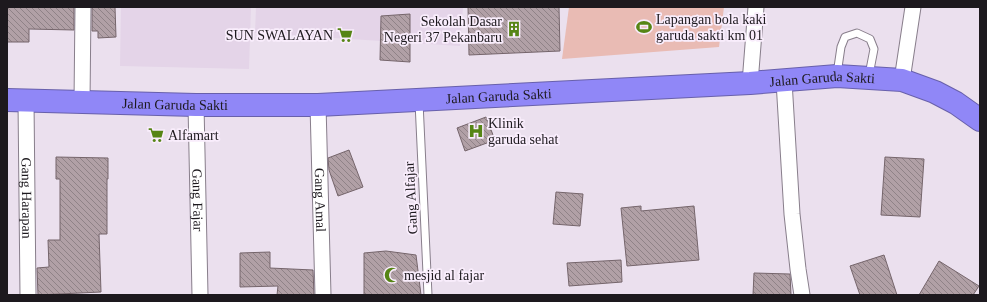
<svg xmlns="http://www.w3.org/2000/svg" width="987" height="302" font-family="Georgia,serif">
	<defs>
		<pattern id="building-back-hatch" width="6" height="6" patternUnits="userSpaceOnUse"><rect width="6" height="6" fill="#b1a0a6"/><path d="M-1 5l2 2M0 0l6 6M5-1l2 2" fill="none" stroke="#8f8287"/></pattern>
	</defs>
	<rect width="100%" height="100%" fill="#ebe0ee"/>
	<path fill="#e4d4e8" d="M 121,7 L 251,7 L 249,69 L 120,66 Z
		M 256,7 L 463,7 L 460,46 L 255,33 Z"/>
	<path fill="#e9bbb4" d="M 569,7 L 724,7 L 719,47 L 562,59 Z"/>
	<path fill="url(#building-back-hatch)" stroke="#75656b" d="M 7,7 L 74,7 L 74,30 L 29,29 L 29,42 L 7,42 Z
		M 92,7 L 115,7 L 116,37 L 98,38 L 98,31 L 92,31 Z
		M 468,7 L 559,7 L 560,51 L 469,55 Z
		M 410,14 L 410,62 L 380,60 L 381,16 Z
		M 486,117 L 495,140 L 465,151 L 457,128 Z
		M 349,150 L 363,187 L 338,196 L 329,170 L 328,158 Z
		M 56,157 L 108,158 L 108,179 L 107,179 L 107,234 L 99,234 L 101,292 L 38,295 L 37,268 L 49,267 L 48,240 L 60,240 L 60,179 L 56,179 Z
		M 885,157 L 924,159 L 920,217 L 881,215 Z
		M 556,192 L 583,194 L 580,226 L 553,224 Z
		M 641,206 L 641,211 L 694,206 L 699,260 L 627,266 L 621,208 Z
		M 386,251 L 416,255 L 421,295 L 364,295 L 364,253 Z
		M 270,252 L 270,268 L 313,270 L 314,295 L 277,295 L 278,286 L 240,287 L 240,253 Z
		M 884,255 L 897,295 L 860,295 L 850,266 Z
		M 621,260 L 622,282 L 569,286 L 567,263 Z
		M 939,261 L 979,286 L 973,295 L 919,295 Z
		M 754,273 L 790,274 L 791,295 L 753,295 Z"/>
	<g fill="none" stroke-linecap="round" stroke-linejoin="round">
		<defs>
			<path id="lane" d="M 837,74 L 841,47 L 845,37 L 857,33 L 870,39 L 874,49 L 869,75
				M 419,102 L 428,295"/>
			<g id="street">
				<path d="M 902,80 L 913,7"/>
				<path d="M 784,81 L 792,214 L 798,269 L 802,295"/>
				<path d="M 750,83 L 756,7"/>
				<path id="s1" d="M 26,101 L 28,295"/>
				<path d="M 82,102 L 83,7"/>
				<path id="s2" d="M 196,105 L 200,295"/>
				<path id="s3" d="M 318,105 L 323,295"/>
			</g>
			<g id="highway">
				<path id="s4" d="M 7,100 L 196,105 L 318,105 L 750,83 L 837,76 L 902,80 L 935,92 L 956,103 L 980,120"/>
			</g>
		</defs>
		<use href="#lane" stroke="#887e8b" stroke-width="9"/>
		<use href="#street" stroke="#887e8b" stroke-width="17"/>
		<use href="#highway" stroke="#6860ab" stroke-width="24"/>
		<use href="#lane" stroke="#fff" stroke-width="7"/>
		<use href="#street" stroke="#fff" stroke-width="15"/>
		<use href="#highway" stroke="#9087f7" stroke-width="22"/>
	</g>
	<defs>
		<symbol id="stadium-bare" viewBox="-9 -9 18 18"><path d="M0-5a6.5 5 0 1 0 0 10a6.5 5 0 1 0 0-10ZM-3.5-1.8h7v3.6h-7Z" fill="#568515" stroke="#f9edfc" stroke-width="2.5" paint-order="stroke"/></symbol>
		<symbol id="building-bare" viewBox="-9 -9 18 18"><path d="M-4-6H4V6H1V3H-1V6H-4ZM-2.5-4.3h1.7v1.8h-1.7ZM.8-4.3h1.7v1.8H.8ZM-2.5-1h1.7V.8h-1.7ZM.8-1h1.7V.8H.8Z" fill="#568515" stroke="#f9edfc" stroke-width="2.5" paint-order="stroke"/></symbol>
		<symbol id="supermarket-bare" viewBox="-9 -9 18 18"><path d="M-6-5.5h2.5l.6 2H6L4.5 2H-2.5L-4.4-4H-6ZM-1.5 3.2a1.3 1.3 0 1 0 .1 0ZM3 3.2a1.3 1.3 0 1 0 .1 0Z" fill="#568515" stroke="#f9edfc" stroke-width="2.5" paint-order="stroke"/></symbol>
		<symbol id="hospital-bare" viewBox="-9 -9 18 18"><path d="M-5-5h3v3.5h4V-5h3V5h-3V1.5h-4V5h-3Z" fill="#568515" stroke="#f9edfc" stroke-width="2.5" paint-order="stroke"/></symbol>
		<symbol id="mosque-bare" viewBox="-9 -9 18 18"><path d="M3.5-4.9A6 6 0 1 0 3.5 4.9A5 5 0 1 1 3.5-4.9Z" fill="#568515" stroke="#f9edfc" stroke-width="2.5" paint-order="stroke"/></symbol>
	</defs>
	<g fill-rule="evenodd">
		<use href="#stadium-bare" x="633" y="16" width="22" height="22"/>
		<use href="#building-bare" x="503" y="18" width="22" height="22"/>
		<use href="#supermarket-bare" x="334" y="24" width="22" height="22"/>
		<use href="#hospital-bare" x="465" y="120" width="22" height="22"/>
		<use href="#supermarket-bare" x="145" y="124" width="22" height="22"/>
		<use href="#mosque-bare" x="381" y="264" width="22" height="22"/>
	</g>
	<g text-anchor="middle" dominant-baseline="central" stroke-width="3.5" stroke-linejoin="round" paint-order="stroke">
		<g font-size="14" fill="#1d191e" stroke="#f9edfc" text-anchor="start">
			<text x="656" y="19">Lapangan bola kaki<tspan x="656" dy="16">garuda sakti km 01</tspan></text>
			<text x="502" y="21" text-anchor="end">Sekolah Dasar<tspan x="502" dy="16">Negeri 37 Pekanbaru</tspan></text>
			<text x="333" y="35" text-anchor="end">SUN SWALAYAN</text>
			<text x="488" y="123">Klinik<tspan x="488" dy="16">garuda sehat</tspan></text>
			<text x="168" y="135">Alfamart</text>
			<text x="404" y="275">mesjid al fajar</text>
		</g>
		<g font-size="14" fill="#1d191e" stroke="#f9edfc">
			<text stroke="none"><textPath href="#s4" startOffset="816">Jalan Garuda Sakti</textPath></text>
			<text stroke="none"><textPath href="#s4" startOffset="492">Jalan Garuda Sakti</textPath></text>
			<text stroke="none"><textPath href="#s4" startOffset="168">Jalan Garuda Sakti</textPath></text>
			<text stroke="none"><textPath href="#s1" startOffset="97">Gang Harapan</textPath></text>
			<text transform="translate(411 198) rotate(-93)">Gang Alfajar</text>
			<text stroke="none"><textPath href="#s2" startOffset="95">Gang Fajar</textPath></text>
			<text stroke="none"><textPath href="#s3" startOffset="95">Gang Amal</textPath></text>
		</g>
	</g>
	<rect width="987" height="302" fill="none" stroke="#1d191e" stroke-width="16"/>
</svg>
